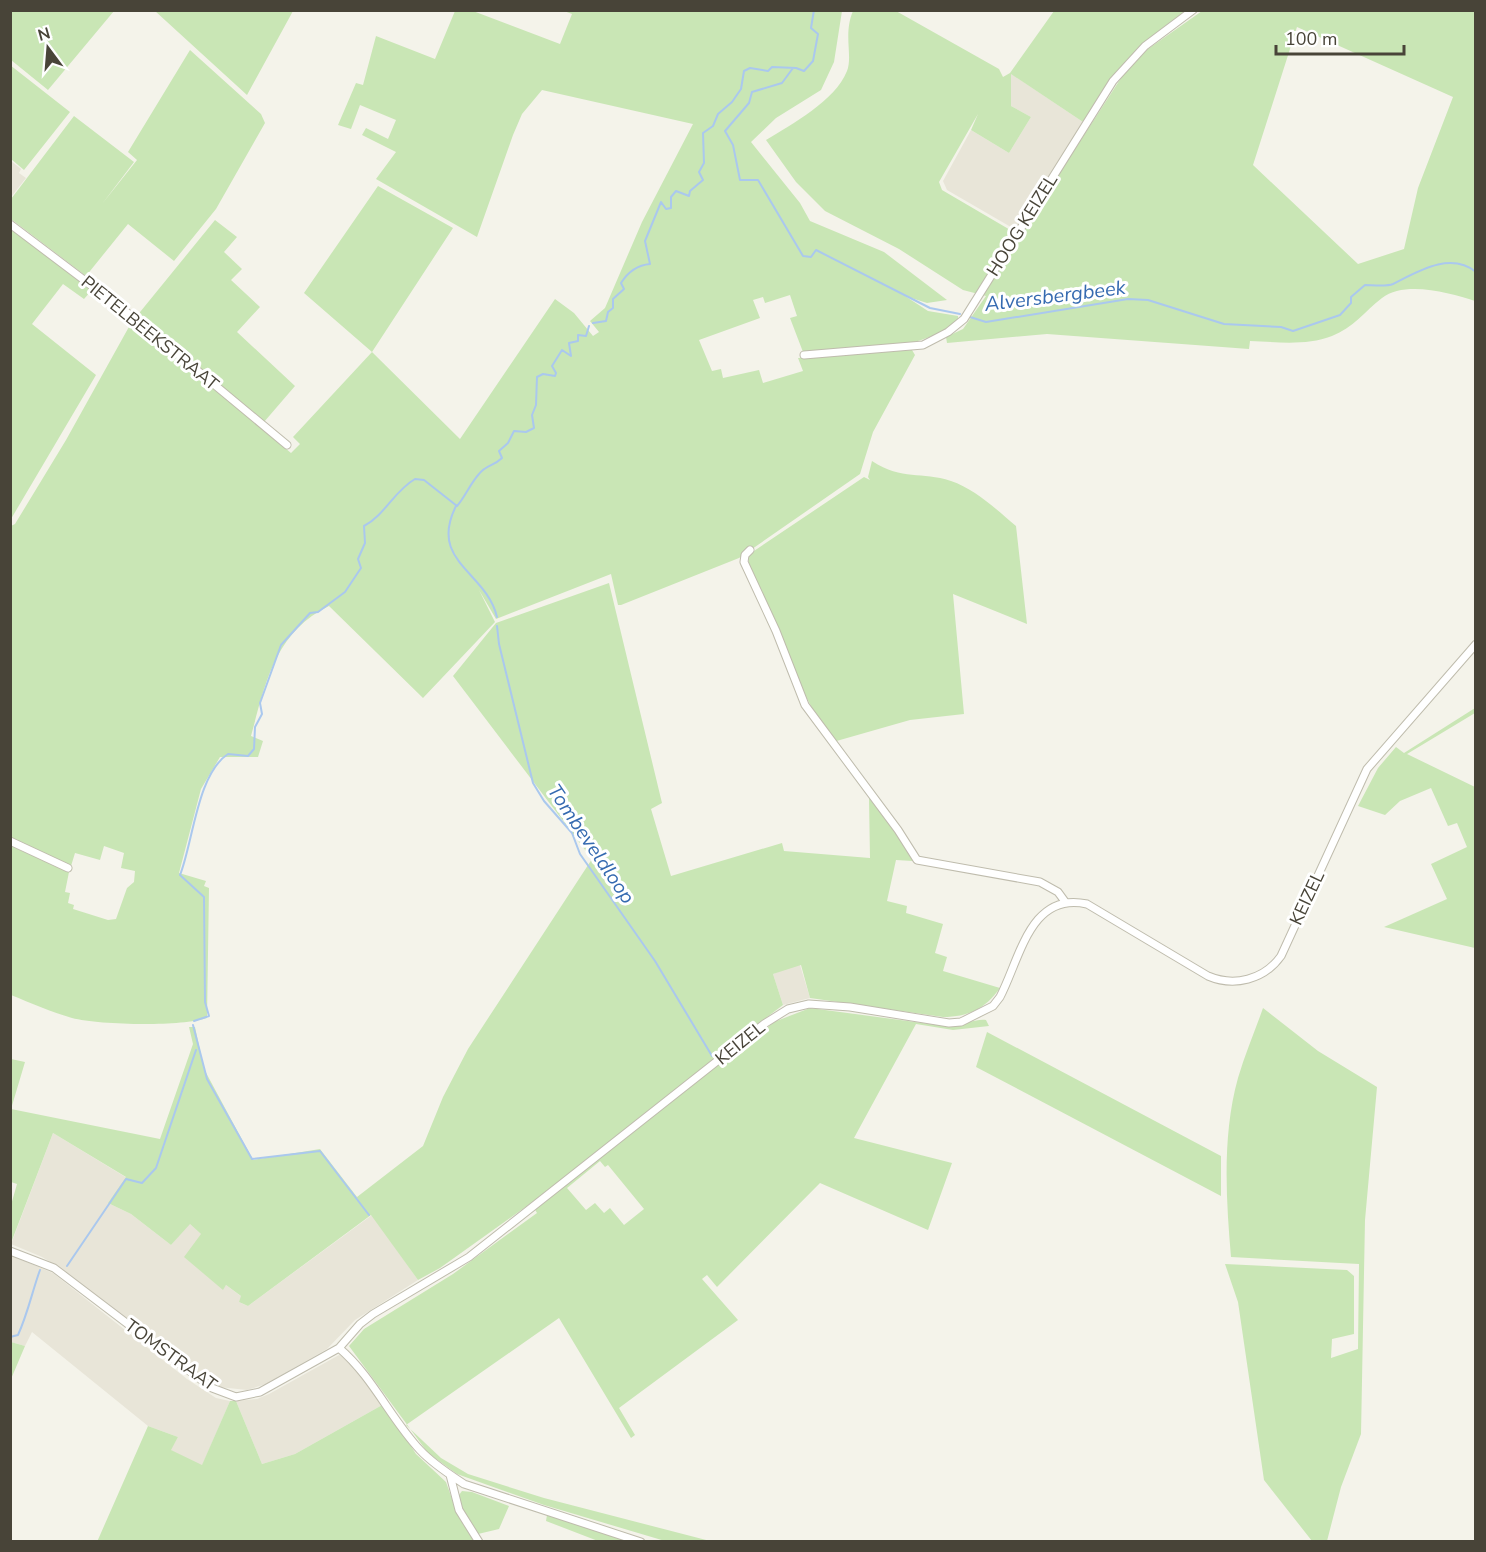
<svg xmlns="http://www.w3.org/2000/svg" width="1486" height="1552" font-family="'Nunito Sans',sans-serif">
	<rect width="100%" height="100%" fill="#f4f3ea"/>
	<path fill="#e8e5d8" d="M 1010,73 L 1083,122 L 1016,230 L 947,190 L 943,181 L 971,130 L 1009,153 L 1031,117 L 1011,106 Z
		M 11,161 L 21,169 L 19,173 L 26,178 L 11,197 Z
		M 795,965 L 800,965 L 810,998 L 783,1005 L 773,974 Z
		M 53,1133 L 127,1178 L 108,1203 L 131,1214 L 171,1245 L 189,1223 L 201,1234 L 223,1289 L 226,1285 L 242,1297 L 239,1302 L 243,1304 L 248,1306 L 372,1215 L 418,1280 L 355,1320 L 327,1349 L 266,1384 L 247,1390 L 219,1387 L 204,1378 L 62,1269 L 42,1257 L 11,1244 Z
		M 10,1255 L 53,1273 L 187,1379 L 216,1398 L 230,1401 L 202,1466 L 170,1450 L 178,1437 L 148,1426 L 32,1332 L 25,1346 L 11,1342 Z
		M 339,1355 L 346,1358 L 366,1379 L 384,1404 L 295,1454 L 262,1464 L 236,1401 L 257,1399 L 269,1394 Z"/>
	<path fill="#c9e6b5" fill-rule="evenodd" d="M 12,10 L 114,10 L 114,11 L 48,90 L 11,60 Z
		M 155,11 L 293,11 L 247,95 Z
		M 455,11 L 473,11 L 560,44 L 572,14 L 564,11 L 842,11 L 834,62 L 821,90 L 776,118 L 751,142 L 800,203 L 810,221 L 884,252 L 947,300 L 927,303 L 905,296 L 928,311 L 958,316 L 958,319 C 927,352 846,352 803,352 L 790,318 L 797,316 L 790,295 L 765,303 L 763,297 L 753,300 L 760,318 L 699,340 L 712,371 L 721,369 L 723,378 L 759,370 L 763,383 L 803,371 L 798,358 L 912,350 L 915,355 L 873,432 L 860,474 L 739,558 L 621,605 L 618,605 L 611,574 L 496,619 L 479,590 L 495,622 L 423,698 L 329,606 C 275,632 265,684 251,736 L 263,741 L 258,757 L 220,757 L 201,789 L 179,873 L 206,881 L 204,886 L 209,888 L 207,1018 C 180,1027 99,1025 72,1018 C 51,1012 31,1003 11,995 L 11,846 L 69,872 L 65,892 L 70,893 L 68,903 L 74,905 L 73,909 L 108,920 L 116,919 L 127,888 L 134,882 L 135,871 L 121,868 L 124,853 L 104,846 L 100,860 L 75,853 L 71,866 L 11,838 L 11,526 L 15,524 L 66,440 L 130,325 L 135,322 L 291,453 L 300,444 L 293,437 L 372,352 L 304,293 L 378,186 L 453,228 L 372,352 L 460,439 L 555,299 L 574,313 L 593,336 L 599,332 L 590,321 L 605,308 L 642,222 L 693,124 L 542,90 L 522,114 L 513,135 L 477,237 L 376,179 L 396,152 L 362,135 L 366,128 L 388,139 L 396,120 L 360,105 L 351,129 L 338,125 L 356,83 L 363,85 L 376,36 L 435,59 Z
		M 853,11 L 896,11 L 999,69 L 1003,77 L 1010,73 L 1054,11 L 1187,11 C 1141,40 1112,76 1083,122 L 1011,74 L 1011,106 L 1031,117 L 1009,153 L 971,130 L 978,114 L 939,182 L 942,190 L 1012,231 L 1001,251 L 1007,254 L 1123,75 L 1148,49 L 1202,11 L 1475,11 L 1475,301 C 1451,293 1405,280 1382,298 C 1365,311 1353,328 1332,336 C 1306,346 1277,342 1250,341 L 1249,349 L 1047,334 L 947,343 L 946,337 L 963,329 L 986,296 L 963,290 L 899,249 L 825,211 L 796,182 L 766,140 C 792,124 835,101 847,71 C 853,56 843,34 853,11 ZM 1297,27 L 1453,97 L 1418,188 L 1404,249 L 1358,264 L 1253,165 Z
		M 190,50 L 261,114 L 265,123 L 216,209 L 174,261 L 128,224 L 86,276 L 11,219 L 11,199 L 74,116 L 134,162 L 102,204 L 137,160 L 128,152 Z
		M 10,65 L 70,112 L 24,170 L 11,159 Z
		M 215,220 L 237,237 L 224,252 L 242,269 L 231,280 L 260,307 L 237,332 L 295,386 L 264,422 L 136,317 Z
		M 11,228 L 92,290 L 84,299 L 63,284 L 32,324 L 96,375 L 11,519 Z
		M 872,461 C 903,481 921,471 951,481 C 975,489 997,510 1016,526 L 1027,624 L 953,594 L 964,714 L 910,720 L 833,742 C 796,689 777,625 749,565 L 748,555 L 864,477 L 870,480 L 868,477 Z
		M 609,583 L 662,803 L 651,809 L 671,876 L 782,843 L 784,851 L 870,858 L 869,798 L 896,833 L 913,861 L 896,860 L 887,901 L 907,906 L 906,913 L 943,924 L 935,953 L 947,957 L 943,971 L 1000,988 C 985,1009 968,1017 943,1017 L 810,998 L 801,965 L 773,974 L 783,1005 L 721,1052 L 727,1060 L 774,1022 L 810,1008 L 945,1026 C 957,1026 979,1018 986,1020 L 989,1026 L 953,1030 L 916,1024 L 854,1138 L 952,1163 L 928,1230 L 820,1183 L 717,1287 L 707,1275 L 702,1279 L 738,1320 L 619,1408 L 635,1435 L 631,1438 L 559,1318 L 406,1425 L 441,1458 L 468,1474 L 544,1498 L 710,1541 L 665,1541 L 544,1505 L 457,1474 L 428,1453 L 349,1346 L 364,1329 L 453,1274 L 537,1213 L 531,1203 L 440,1268 L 418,1280 L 371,1215 L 248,1306 L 239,1302 L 241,1296 L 226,1285 L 223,1290 L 184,1257 L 201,1234 L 190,1224 L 171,1245 L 131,1214 L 108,1203 L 126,1177 L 53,1133 L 11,1243 L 11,1205 L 17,1184 L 11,1182 L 11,1059 L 25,1062 L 11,1109 L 160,1139 L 193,1044 L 189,1027 L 195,1027 L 204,1069 L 253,1160 L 320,1149 L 357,1197 L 423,1146 L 443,1097 L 468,1049 L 592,859 L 453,676 L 496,623 ZM 600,1161 L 605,1167 L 608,1165 L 644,1209 L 624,1225 L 610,1208 L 604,1213 L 595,1203 L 586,1210 L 567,1188 Z
		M 1475,708 L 1475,713 L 1407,754 L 1475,787 L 1475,948 L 1384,927 L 1447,899 L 1431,864 L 1467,847 L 1457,823 L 1448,826 L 1431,788 L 1400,801 L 1385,815 L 1358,806 L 1378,768 L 1396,747 L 1404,753 Z
		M 1263,1008 L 1318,1051 L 1377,1087 L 1365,1220 L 1361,1434 L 1341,1487 L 1327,1541 L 1312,1541 L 1264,1480 L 1238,1302 L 1225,1264 L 1347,1270 L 1354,1276 L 1354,1334 L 1332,1339 L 1331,1358 L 1358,1349 L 1359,1264 L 1231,1257 C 1226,1199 1222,1135 1238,1078 C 1245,1054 1255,1031 1263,1008 Z
		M 987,1032 L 1221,1156 L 1221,1196 L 976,1067 Z
		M 11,1342 L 25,1346 L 11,1379 L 10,1342 Z
		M 230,1401 L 236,1401 L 262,1464 L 295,1454 L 384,1404 L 416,1454 L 446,1482 L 456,1510 L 475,1542 L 97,1542 L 148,1426 L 178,1437 L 171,1450 L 202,1465 Z
		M 462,1491 L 472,1492 L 509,1506 L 499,1529 L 478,1534 L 463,1512 L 459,1495 Z
		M 547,1515 L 628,1541 L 598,1541 L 546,1521 Z"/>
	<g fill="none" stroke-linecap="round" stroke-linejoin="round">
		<path stroke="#aac8ee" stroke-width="2" d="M 793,68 L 782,83 L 752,92 L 749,103 L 725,131 L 733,145 L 740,180 L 758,180 L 803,256 L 811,257 L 816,250 L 930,308 L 960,314
			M 970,317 L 986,322 L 1128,299 L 1148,300 L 1224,324 L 1281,327 L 1293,331 L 1340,315 L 1351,303 L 1351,297 L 1365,285 C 1372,285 1386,287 1393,284 C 1417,272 1450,251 1476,272
			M 593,323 L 606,321 L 608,312 L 613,308 L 613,299 L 624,289 L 621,283 C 628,272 638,265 650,264 L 645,241 L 661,202 L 666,209 L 671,208 L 671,197 L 676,191 L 689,196 L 690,191 L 703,180 L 699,172 L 704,163 L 703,133 L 713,126 L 718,114 L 732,102 L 741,89 L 744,71 L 750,68 L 768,71 L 772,67 L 796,68 L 804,71 L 813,61 L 818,34 L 811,28 L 814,10
			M 456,506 C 428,562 486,571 497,617
			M 497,626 L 499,644 L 533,783 L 544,801 L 572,833 L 580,854 L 655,961 L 712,1056
			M 194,1021 L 209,1016 L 205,1002 L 204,897 L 180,875 C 193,843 197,774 228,754 L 248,756 L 254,749 L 255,727 L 262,714 L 260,703 L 281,645 L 310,613 L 318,612 L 345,592 L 361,568 L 358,559 L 365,543 L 364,526 C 385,515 394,491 415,479 L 424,480 L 457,506 C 465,497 470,484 479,474 C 486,465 494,466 502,458 L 499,451 L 508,443 L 514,431 L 526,432 L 534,428 L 532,415 L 536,405 L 537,377 L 543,374 L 555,376 L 556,373 L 552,366 L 562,350 L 571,356 L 569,343 L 578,341 L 578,335 L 586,336 L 589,326
			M 193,1025 L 207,1079 L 252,1159 L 320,1151 L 369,1215
			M 67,1266 L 126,1179 L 142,1183 L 156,1168 L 196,1050
			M 10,1337 L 18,1335 C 28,1313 32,1292 40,1270"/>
		<defs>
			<path id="street" d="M 10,224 L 133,317 L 287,445
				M 804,355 L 923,345 L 948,332 L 964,319 L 1113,81 L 1145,46 L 1193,10
				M 750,550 L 745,555 L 744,562 L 776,631 L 805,705 L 898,830 L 917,860 L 1040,882 L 1058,892 L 1066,903
				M 10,841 L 68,868
				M 10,1251 L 54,1268 L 212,1388 L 236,1397 L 260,1392 L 339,1348 L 360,1324 L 373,1314 L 469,1257 L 764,1024 L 788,1009 L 809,1004 L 850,1007 L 949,1023 L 961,1022 L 993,1006 L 1000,997 C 1020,959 1030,891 1087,904 L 1208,976 C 1234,987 1264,980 1281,956 L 1367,769 L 1476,644
				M 339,1348 C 373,1377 390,1418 420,1450 C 433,1464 449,1474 464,1484 L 641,1542
				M 450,1475 L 459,1510 L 479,1542"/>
		</defs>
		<use href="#street" stroke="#bfbcad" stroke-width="9"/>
		<use href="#street" stroke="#fff" stroke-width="7"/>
	</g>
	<g text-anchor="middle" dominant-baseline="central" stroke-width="6" stroke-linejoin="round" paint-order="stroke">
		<g font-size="18" fill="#484438" stroke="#fff">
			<text transform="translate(1022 225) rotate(-58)">HOOG KEIZEL</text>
			<text transform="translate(150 333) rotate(39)">PIETELBEEKSTRAAT</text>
			<text transform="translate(1307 898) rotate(-65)">KEIZEL</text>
			<text transform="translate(740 1043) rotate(-39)">KEIZEL</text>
			<text transform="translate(171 1355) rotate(36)">TOMSTRAAT</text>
		</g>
		<g font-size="20" font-style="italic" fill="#356ab0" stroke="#fff">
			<text transform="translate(1055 296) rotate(-7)">Alversbergbeek</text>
			<text transform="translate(591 844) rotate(56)">Tombeveldloop</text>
		</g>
	</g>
	<rect width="1486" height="1552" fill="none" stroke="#484438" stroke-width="24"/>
	<g transform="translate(48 48) rotate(344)" stroke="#ffffff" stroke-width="4.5" paint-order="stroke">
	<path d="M0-4.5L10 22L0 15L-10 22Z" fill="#484438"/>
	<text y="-9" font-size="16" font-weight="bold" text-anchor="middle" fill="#484438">N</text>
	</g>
	<path d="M1276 45v9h128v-9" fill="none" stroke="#484438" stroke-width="3"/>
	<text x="1285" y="45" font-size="18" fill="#484438" stroke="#ffffff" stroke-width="4.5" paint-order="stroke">100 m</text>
</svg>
